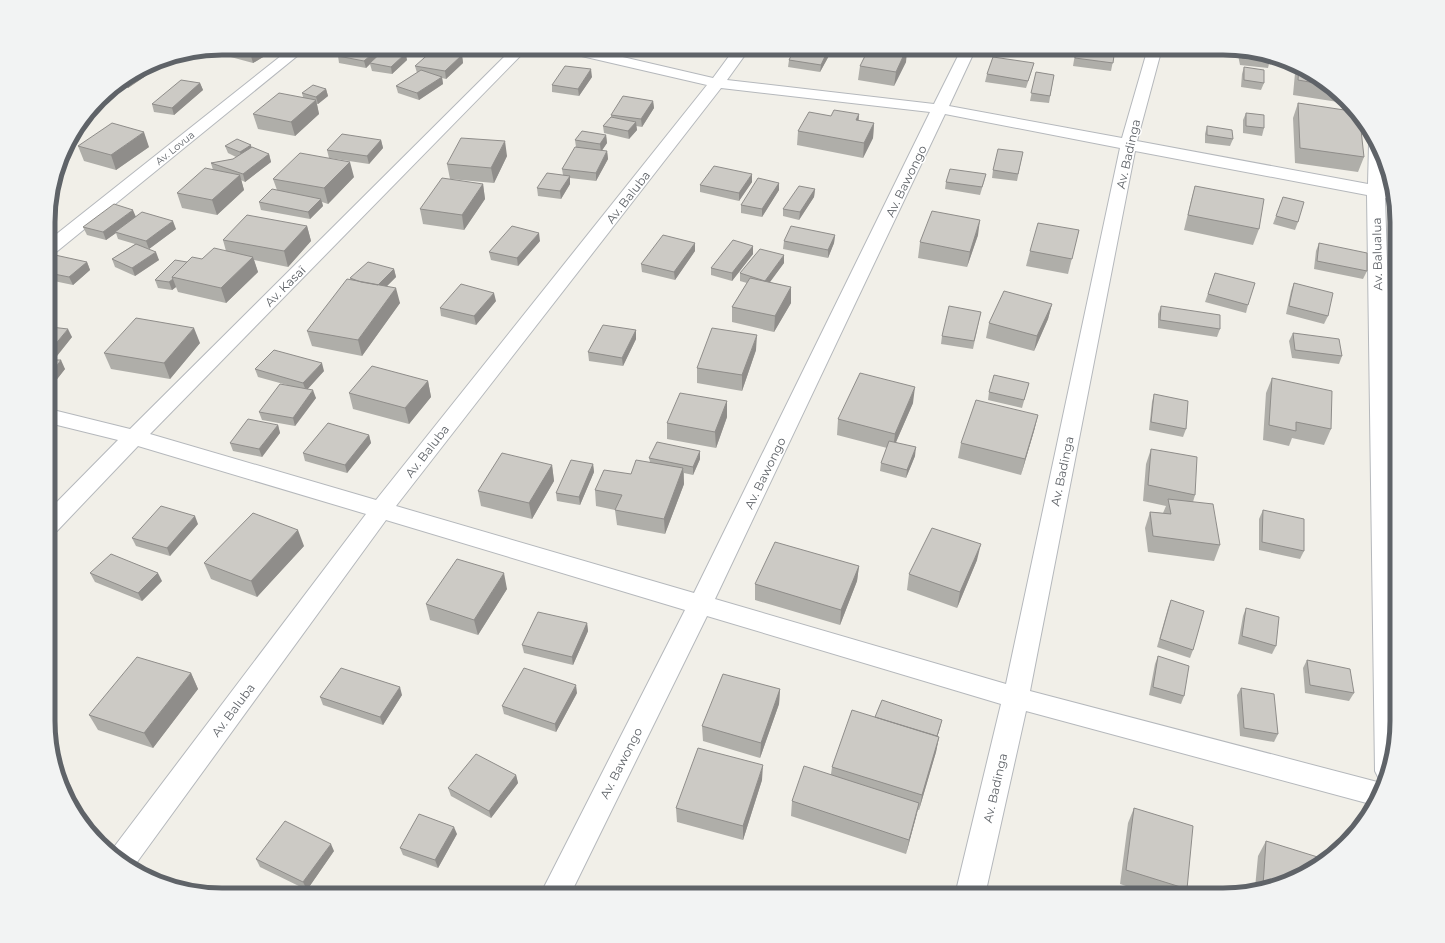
<svg xmlns="http://www.w3.org/2000/svg" width="1445" height="943" font-family="Montserrat,sans-serif">
	<rect width="100%" height="100%" fill="#f1efe8"/>
	<g fill="none" stroke-linecap="round" stroke-linejoin="round">
		<defs>
			<path id="street" d="M 291,48 L 307,48 L 55,253 L 49,254 L 49,240 Z
				M 513,48 L 528,48 L 150,434 L 376,500 L 707,85 L 560,51 L 558,48 L 584,48 L 713,78 L 735,48 L 750,48 L 727,80 L 934,104 L 962,48 L 976,48 L 949,106 L 1122,138 L 1148,48 L 1162,48 L 1137,141 L 1368,184 L 1369,144 L 1371,141 L 1375,140 L 1385,171 L 1385,187 L 1390,188 L 1393,199 L 1385,198 L 1397,580 L 1397,733 L 1388,777 L 1386,782 L 1379,779 L 1375,771 L 1367,195 L 1135,151 L 1030,691 L 1385,784 L 1374,805 L 1026,711 L 985,895 L 955,895 L 1001,704 L 707,616 L 570,895 L 540,895 L 685,610 L 386,520 L 132,869 L 125,866 L 111,851 L 366,514 L 138,446 L 57,531 L 49,533 L 49,510 L 118,440 L 49,423 L 49,409 L 130,429 ZM 721,88 L 930,112 L 694,593 L 396,506 ZM 945,114 L 1120,148 L 1006,684 L 715,599 Z"/>
		</defs>
		<use href="#street" stroke="#b5b8bc" stroke-width="2"/>
		<use href="#street" fill="#fff" fill-rule="evenodd"/>
	</g>
	<path fill="#afaea9" d="M 226,48 L 278,48 L 253,63 L 227,56 L 225,49 Z
		M 654,48 L 702,48 L 697,55 Z
		M 907,48 L 906,62 L 894,86 L 858,80 L 860,66 Z
		M 996,48 L 1008,48 L 1007,50 Z
		M 1076,48 L 1145,48 L 1145,50 L 1134,49 L 1132,55 L 1115,53 L 1116,51 L 1115,51 L 1111,71 L 1073,66 Z
		M 1237,50 L 1269,56 L 1270,60 L 1268,68 L 1240,65 Z
		M 831,52 L 820,72 L 788,67 L 789,60 Z
		M 462,55 L 463,63 L 446,79 L 442,78 L 443,84 L 419,100 L 398,93 L 396,86 L 417,73 L 415,66 Z
		M 338,56 L 407,60 L 392,74 L 372,71 L 370,64 L 366,68 L 339,63 Z
		M 154,62 L 156,69 L 128,88 L 116,86 Z
		M 1034,63 L 1032,70 L 1026,88 L 985,82 L 987,74 Z
		M 1297,66 L 1320,77 L 1340,98 L 1338,102 L 1293,95 L 1295,73 Z
		M 1244,67 L 1264,83 L 1261,90 L 1241,87 L 1242,74 Z
		M 1036,72 L 1054,75 L 1049,103 L 1030,101 Z
		M 592,77 L 579,96 L 552,92 L 552,85 Z
		M 200,83 L 203,90 L 174,115 L 154,112 L 152,104 Z
		M 326,89 L 328,96 L 318,104 L 317,104 L 319,114 L 295,136 L 258,129 L 253,114 L 303,97 L 302,93 Z
		M 653,101 L 654,108 L 642,127 L 636,126 L 637,130 L 629,139 L 604,133 L 603,126 L 611,117 L 611,115 Z
		M 1298,103 L 1364,157 L 1358,172 L 1295,163 L 1293,118 Z
		M 1246,113 L 1264,128 L 1262,136 L 1243,133 L 1243,120 Z
		M 859,114 L 858,121 L 874,123 L 873,138 L 863,158 L 797,145 L 798,131 L 831,116 Z
		M 1207,126 L 1233,139 L 1230,146 L 1205,143 L 1205,134 Z
		M 606,135 L 607,143 L 601,151 L 607,151 L 608,159 L 596,181 L 570,178 L 570,184 L 561,199 L 538,196 L 537,188 L 563,175 L 562,169 L 576,147 L 575,140 Z
		M 381,140 L 383,148 L 369,164 L 329,158 L 327,150 Z
		M 251,145 L 251,147 L 269,154 L 271,162 L 245,182 L 241,180 L 244,190 L 217,215 L 182,208 L 177,193 L 213,170 L 211,163 L 233,159 L 236,157 L 228,153 L 225,146 Z
		M 78,146 L 149,147 L 116,170 L 84,161 Z
		M 1023,152 L 1017,181 L 992,178 L 993,170 Z
		M 507,156 L 494,183 L 450,179 L 447,164 Z
		M 986,174 L 984,182 L 980,195 L 945,189 L 946,182 Z
		M 354,177 L 328,204 L 322,202 L 323,206 L 310,219 L 261,210 L 259,202 L 277,190 L 273,179 Z
		M 752,182 L 739,201 L 700,192 L 700,185 Z
		M 779,183 L 779,190 L 762,217 L 741,213 L 741,205 Z
		M 483,184 L 485,199 L 464,230 L 423,224 L 420,209 Z
		M 1195,186 L 1259,229 L 1253,245 L 1184,230 L 1191,201 Z
		M 815,189 L 814,197 L 799,220 L 783,216 L 783,209 Z
		M 1283,197 L 1298,222 L 1295,230 L 1273,224 Z
		M 136,216 L 176,229 L 149,249 L 146,248 L 159,260 L 135,276 L 115,267 L 112,259 L 135,244 L 118,239 L 116,233 L 106,240 L 87,235 L 83,227 Z
		M 307,226 L 311,241 L 288,267 L 254,260 L 258,272 L 226,303 L 178,292 L 176,287 L 172,290 L 158,288 L 155,280 L 187,262 L 202,259 L 226,251 L 223,240 Z
		M 1079,230 L 1068,274 L 1026,266 L 1030,251 Z
		M 835,235 L 834,243 L 828,258 L 783,249 L 784,241 Z
		M 978,235 L 967,267 L 918,258 L 920,242 Z
		M 540,241 L 518,266 L 491,260 L 489,252 Z
		M 1319,243 L 1367,271 L 1363,279 L 1314,269 L 1316,251 Z
		M 753,246 L 753,254 L 732,281 L 711,275 L 711,268 Z
		M 695,251 L 675,280 L 642,272 L 641,264 Z
		M 49,259 L 87,262 L 90,270 L 73,285 L 49,280 Z
		M 784,263 L 769,282 L 791,287 L 791,303 L 774,332 L 732,322 L 732,307 L 747,283 L 740,281 L 740,273 Z
		M 394,269 L 396,277 L 387,286 L 400,303 L 362,356 L 312,346 L 307,331 L 351,280 L 350,278 Z
		M 1215,273 L 1248,305 L 1246,313 L 1205,302 Z
		M 1294,283 L 1328,316 L 1324,324 L 1286,314 L 1291,291 Z
		M 496,301 L 476,325 L 441,316 L 440,308 Z
		M 1052,304 L 1048,319 L 1034,351 L 986,338 L 989,323 Z
		M 1161,306 L 1220,329 L 1217,337 L 1158,328 L 1158,314 Z
		M 49,312 L 56,326 L 55,327 L 72,337 L 54,360 L 65,369 L 54,383 L 49,383 Z
		M 981,312 L 973,349 L 941,344 L 942,336 Z
		M 636,330 L 636,339 L 623,366 L 589,361 L 588,352 Z
		M 1293,333 L 1342,356 L 1339,364 L 1292,358 L 1289,341 Z
		M 200,343 L 170,379 L 111,369 L 104,353 Z
		M 756,350 L 742,391 L 697,383 L 697,368 Z
		M 255,369 L 324,371 L 307,389 L 316,398 L 295,426 L 262,420 L 259,412 L 287,385 L 258,377 Z
		M 1272,378 L 1331,429 L 1324,445 L 1292,438 L 1289,446 L 1263,440 L 1266,393 Z
		M 428,381 L 431,397 L 409,424 L 353,409 L 349,393 Z
		M 1029,383 L 1022,408 L 988,400 L 989,392 Z
		M 1154,394 L 1186,429 L 1183,437 L 1149,430 L 1152,402 Z
		M 727,401 L 727,417 L 716,448 L 667,439 L 667,423 Z
		M 913,403 L 896,442 L 915,456 L 906,478 L 880,471 L 881,463 L 887,448 L 837,435 L 838,419 Z
		M 1038,415 L 1034,431 L 1021,475 L 958,458 L 961,443 Z
		M 278,425 L 280,433 L 262,457 L 233,451 L 230,443 Z
		M 369,435 L 371,443 L 347,473 L 305,461 L 303,453 Z
		M 1151,449 L 1195,495 L 1193,502 L 1220,545 L 1214,561 L 1148,552 L 1145,528 L 1150,512 L 1163,513 L 1166,506 L 1143,501 L 1146,464 Z
		M 649,458 L 700,459 L 693,475 L 684,473 L 684,484 L 665,534 L 617,525 L 615,510 L 596,506 L 595,490 L 631,474 L 650,462 Z
		M 593,464 L 594,472 L 580,505 L 557,501 L 556,493 Z
		M 552,465 L 554,481 L 532,519 L 481,506 L 478,491 Z
		M 1263,510 L 1304,551 L 1300,559 L 1259,550 L 1259,519 Z
		M 198,524 L 170,556 L 136,546 L 132,538 Z
		M 304,546 L 257,597 L 211,579 L 204,563 Z
		M 977,560 L 957,608 L 907,590 L 909,574 Z
		M 859,566 L 857,581 L 840,625 L 755,600 L 755,584 Z
		M 90,573 L 162,581 L 142,601 L 95,582 Z
		M 507,589 L 478,635 L 430,620 L 426,604 Z
		M 1171,600 L 1193,650 L 1190,658 L 1157,647 L 1168,608 Z
		M 1246,608 L 1276,646 L 1272,654 L 1238,644 L 1243,616 Z
		M 587,623 L 588,631 L 573,665 L 524,653 L 522,645 Z
		M 1158,656 L 1184,696 L 1181,704 L 1149,695 L 1155,664 Z
		M 1307,660 L 1354,693 L 1349,701 L 1305,693 L 1303,668 Z
		M 191,673 L 198,689 L 153,748 L 98,730 L 89,715 Z
		M 1241,688 L 1278,734 L 1274,742 L 1240,736 L 1237,695 Z
		M 780,689 L 779,704 L 760,758 L 703,741 L 702,726 Z
		M 577,693 L 556,732 L 504,714 L 502,706 Z
		M 402,695 L 383,725 L 323,705 L 320,697 Z
		M 875,717 L 940,728 L 937,736 L 939,737 L 936,752 L 919,810 L 918,810 L 906,854 L 791,816 L 792,801 L 831,774 L 832,767 Z
		M 516,775 L 518,783 L 491,818 L 451,796 L 448,788 Z
		M 762,780 L 743,840 L 677,822 L 676,808 Z
		M 1134,808 L 1187,889 L 1184,895 L 1153,895 L 1120,884 L 1128,823 Z
		M 457,834 L 438,868 L 403,855 L 400,848 Z
		M 1266,841 L 1310,872 L 1255,888 L 1258,856 Z
		M 334,851 L 307,890 L 260,867 L 256,859 Z"/>
	<path fill="#8f8d8a" d="M 264,48 L 278,48 L 253,63 L 251,56 Z
		M 379,48 L 385,48 L 385,51 L 370,63 L 370,64 L 366,68 L 364,61 Z
		M 697,48 L 702,48 L 697,55 Z
		M 829,48 L 831,48 L 831,52 L 820,72 L 821,65 Z
		M 907,48 L 906,62 L 894,86 L 896,72 Z
		M 406,53 L 407,60 L 392,74 L 391,67 Z
		M 462,55 L 463,63 L 446,79 L 445,71 Z
		M 154,62 L 156,69 L 128,88 L 126,81 Z
		M 591,69 L 592,77 L 579,96 L 578,89 Z
		M 442,77 L 443,84 L 419,100 L 417,93 Z
		M 200,83 L 203,90 L 174,115 L 172,108 Z
		M 326,89 L 328,96 L 318,104 L 316,97 Z
		M 316,100 L 319,114 L 295,136 L 291,122 Z
		M 653,101 L 654,108 L 642,127 L 641,119 Z
		M 859,114 L 858,129 L 856,120 Z
		M 636,122 L 637,130 L 629,139 L 628,131 Z
		M 874,123 L 873,138 L 863,158 L 864,143 Z
		M 144,132 L 149,147 L 116,170 L 111,155 Z
		M 606,135 L 607,143 L 601,152 L 600,144 Z
		M 381,140 L 383,148 L 369,164 L 367,156 Z
		M 505,141 L 507,156 L 494,183 L 491,168 Z
		M 251,145 L 253,153 L 242,159 L 240,152 Z
		M 607,151 L 608,159 L 596,181 L 596,173 Z
		M 269,154 L 271,162 L 245,182 L 243,174 Z
		M 350,162 L 354,177 L 328,204 L 324,188 Z
		M 752,174 L 752,182 L 739,201 L 739,193 Z
		M 240,175 L 244,190 L 217,215 L 212,200 Z
		M 570,176 L 570,184 L 561,199 L 560,191 Z
		M 779,183 L 779,190 L 762,217 L 762,209 Z
		M 483,184 L 485,199 L 464,230 L 462,215 Z
		M 815,189 L 814,197 L 799,220 L 800,212 Z
		M 321,199 L 323,206 L 310,219 L 308,212 Z
		M 133,210 L 136,217 L 115,232 L 116,233 L 106,240 L 103,232 Z
		M 980,220 L 978,235 L 967,267 L 970,252 Z
		M 173,221 L 176,229 L 149,249 L 146,241 Z
		M 307,226 L 311,241 L 288,267 L 284,251 Z
		M 539,233 L 540,241 L 518,266 L 517,258 Z
		M 835,235 L 834,243 L 828,258 L 828,250 Z
		M 695,243 L 695,251 L 675,280 L 674,272 Z
		M 753,246 L 753,254 L 732,281 L 732,273 Z
		M 156,252 L 159,260 L 135,276 L 132,268 Z
		M 784,255 L 784,263 L 765,289 L 765,281 Z
		M 253,257 L 258,272 L 226,303 L 221,288 Z
		M 87,262 L 90,270 L 73,285 L 69,277 Z
		M 394,269 L 396,277 L 379,294 L 377,286 Z
		M 173,279 L 176,287 L 172,290 L 169,282 Z
		M 791,287 L 791,303 L 774,332 L 775,316 Z
		M 396,288 L 400,303 L 362,356 L 358,340 Z
		M 494,293 L 496,301 L 476,325 L 474,316 Z
		M 1052,304 L 1048,319 L 1034,351 L 1037,336 Z
		M 49,312 L 56,326 L 49,334 Z
		M 194,328 L 200,343 L 170,379 L 164,363 Z
		M 68,329 L 72,337 L 51,363 L 49,360 L 49,352 Z
		M 636,330 L 636,339 L 623,366 L 622,358 Z
		M 757,335 L 756,350 L 742,391 L 742,375 Z
		M 61,360 L 65,369 L 54,383 L 50,375 Z
		M 322,363 L 324,371 L 306,391 L 303,383 Z
		M 428,381 L 431,397 L 409,424 L 405,408 Z
		M 915,387 L 913,403 L 893,449 L 895,434 Z
		M 313,390 L 316,398 L 295,426 L 293,418 Z
		M 727,401 L 727,417 L 716,448 L 715,432 Z
		M 1038,415 L 1034,431 L 1021,475 L 1025,459 Z
		M 278,425 L 280,433 L 262,457 L 259,449 Z
		M 369,435 L 371,443 L 347,473 L 345,465 Z
		M 916,447 L 915,456 L 906,478 L 907,470 Z
		M 700,451 L 700,459 L 693,475 L 693,467 Z
		M 593,464 L 594,472 L 580,505 L 579,497 Z
		M 552,465 L 554,481 L 532,519 L 529,503 Z
		M 683,468 L 684,484 L 665,534 L 664,519 Z
		M 195,516 L 198,524 L 170,556 L 167,548 Z
		M 298,530 L 304,546 L 257,597 L 251,581 Z
		M 981,544 L 977,560 L 957,608 L 960,592 Z
		M 859,566 L 857,581 L 840,625 L 841,610 Z
		M 158,573 L 162,581 L 142,601 L 138,593 Z
		M 504,573 L 507,589 L 478,635 L 474,620 Z
		M 587,623 L 588,631 L 573,665 L 572,657 Z
		M 191,673 L 198,689 L 153,748 L 144,733 Z
		M 576,685 L 577,693 L 556,732 L 555,724 Z
		M 400,687 L 402,695 L 383,725 L 380,717 Z
		M 780,689 L 779,704 L 760,758 L 761,743 Z
		M 942,720 L 940,728 L 933,750 L 935,742 Z
		M 939,737 L 936,752 L 919,810 L 922,795 Z
		M 763,765 L 762,780 L 743,840 L 743,826 Z
		M 516,775 L 518,783 L 491,818 L 489,811 Z
		M 919,803 L 916,817 L 906,854 L 909,840 Z
		M 454,827 L 457,834 L 438,868 L 435,860 Z
		M 331,844 L 334,851 L 307,890 L 303,882 Z"/>
	<path fill="#cccac5" stroke="#8f8d8a" d="M 226,48 L 264,48 L 251,56 L 225,49 Z
		M 347,48 L 379,48 L 364,61 L 338,56 Z
		M 795,48 L 829,48 L 821,65 L 789,60 Z
		M 869,48 L 907,48 L 896,72 L 860,66 Z
		M 1076,48 L 1115,48 L 1113,63 L 1075,58 Z
		M 385,49 L 406,53 L 391,67 L 370,63 Z
		M 433,50 L 462,55 L 445,71 L 415,66 Z
		M 1241,51 L 1269,56 L 1270,60 L 1242,58 Z
		M 993,57 L 1034,63 L 1028,81 L 987,74 Z
		M 565,66 L 591,69 L 578,89 L 552,85 Z
		M 1244,67 L 1264,70 L 1264,83 L 1244,80 Z
		M 1299,67 L 1320,77 L 1327,85 L 1298,80 Z
		M 142,69 L 126,81 L 124,81 Z
		M 421,70 L 442,77 L 417,93 L 396,86 Z
		M 1036,72 L 1054,75 L 1050,96 L 1031,93 Z
		M 181,80 L 200,83 L 172,108 L 152,104 Z
		M 313,85 L 326,89 L 316,97 L 302,93 Z
		M 279,93 L 316,100 L 291,122 L 253,114 Z
		M 623,96 L 653,101 L 641,119 L 611,115 Z
		M 1298,103 L 1351,111 L 1360,121 L 1364,157 L 1300,148 Z
		M 834,110 L 859,114 L 856,120 L 874,123 L 864,143 L 798,131 L 809,112 L 831,116 Z
		M 1246,113 L 1264,115 L 1264,128 L 1246,126 Z
		M 611,117 L 636,122 L 628,131 L 603,126 Z
		M 112,123 L 144,132 L 111,155 L 78,146 Z
		M 1207,126 L 1232,130 L 1233,139 L 1207,135 Z
		M 582,131 L 606,135 L 600,144 L 575,140 Z
		M 342,134 L 381,140 L 367,156 L 327,150 Z
		M 461,138 L 505,141 L 491,168 L 447,164 Z
		M 237,139 L 251,145 L 240,152 L 225,146 Z
		M 252,147 L 269,154 L 243,174 L 211,163 L 233,159 Z
		M 575,147 L 607,151 L 596,173 L 562,169 Z
		M 998,149 L 1023,152 L 1018,174 L 993,170 Z
		M 300,153 L 350,162 L 324,188 L 273,179 Z
		M 714,166 L 752,174 L 739,193 L 700,185 Z
		M 205,168 L 240,175 L 212,200 L 177,193 Z
		M 950,169 L 986,174 L 982,187 L 946,182 Z
		M 547,173 L 570,176 L 560,191 L 537,188 Z
		M 442,178 L 483,184 L 462,215 L 420,209 Z
		M 758,178 L 779,183 L 762,209 L 741,205 Z
		M 799,186 L 815,189 L 800,212 L 783,209 Z
		M 1195,186 L 1264,199 L 1259,229 L 1188,215 Z
		M 272,189 L 321,199 L 308,212 L 259,202 Z
		M 1283,197 L 1304,202 L 1298,222 L 1276,216 Z
		M 114,204 L 133,210 L 103,232 L 83,227 Z
		M 932,211 L 980,220 L 970,252 L 920,242 Z
		M 142,212 L 173,221 L 146,241 L 115,232 Z
		M 247,215 L 307,226 L 284,251 L 223,240 Z
		M 1038,223 L 1079,230 L 1072,259 L 1030,251 Z
		M 512,226 L 539,233 L 517,258 L 489,252 Z
		M 791,226 L 835,235 L 828,250 L 784,241 Z
		M 663,235 L 695,243 L 674,272 L 641,264 Z
		M 733,240 L 753,246 L 732,273 L 711,268 Z
		M 1319,243 L 1367,253 L 1367,271 L 1317,261 Z
		M 136,244 L 156,252 L 132,268 L 112,259 Z
		M 214,248 L 253,257 L 221,288 L 172,277 L 192,257 L 202,259 Z
		M 760,249 L 784,255 L 765,281 L 740,273 Z
		M 55,255 L 87,262 L 69,277 L 49,273 L 49,259 Z
		M 175,260 L 187,262 L 172,277 L 173,279 L 169,282 L 155,280 Z
		M 368,262 L 394,269 L 378,285 L 361,282 L 350,278 Z
		M 1215,273 L 1255,283 L 1248,305 L 1208,294 Z
		M 750,278 L 791,287 L 775,316 L 732,307 Z
		M 347,279 L 396,288 L 358,340 L 307,331 Z
		M 1294,283 L 1333,293 L 1328,316 L 1289,306 Z
		M 461,284 L 494,293 L 474,316 L 440,308 Z
		M 1004,291 L 1052,304 L 1037,336 L 989,323 Z
		M 949,306 L 981,312 L 974,341 L 942,336 Z
		M 1161,306 L 1220,315 L 1220,329 L 1160,320 Z
		M 136,318 L 194,328 L 164,363 L 104,353 Z
		M 603,325 L 636,330 L 622,358 L 588,352 Z
		M 51,327 L 68,329 L 49,352 L 49,329 Z
		M 712,328 L 757,335 L 742,375 L 697,368 Z
		M 1293,333 L 1339,339 L 1342,356 L 1295,350 Z
		M 274,350 L 322,363 L 303,383 L 255,369 Z
		M 49,360 L 61,360 L 50,375 L 49,375 Z
		M 372,366 L 428,381 L 405,408 L 349,393 Z
		M 860,373 L 915,387 L 895,434 L 838,419 Z
		M 994,375 L 1029,383 L 1024,400 L 989,392 Z
		M 1272,378 L 1332,391 L 1331,429 L 1296,422 L 1296,431 L 1269,425 Z
		M 280,384 L 313,390 L 293,418 L 259,412 Z
		M 680,393 L 727,401 L 715,432 L 667,423 Z
		M 1154,394 L 1188,401 L 1186,429 L 1151,422 Z
		M 976,400 L 1038,415 L 1025,459 L 961,443 Z
		M 248,419 L 278,425 L 259,449 L 230,443 Z
		M 328,423 L 369,435 L 345,465 L 303,453 Z
		M 889,441 L 916,447 L 907,470 L 881,463 Z
		M 657,442 L 700,451 L 693,467 L 649,458 Z
		M 1151,449 L 1197,457 L 1195,495 L 1148,485 Z
		M 502,453 L 552,465 L 529,503 L 478,491 Z
		M 571,460 L 593,464 L 579,497 L 556,493 Z
		M 636,460 L 683,468 L 664,519 L 615,510 L 622,495 L 595,490 L 604,470 L 631,474 Z
		M 1168,499 L 1213,504 L 1220,545 L 1153,536 L 1150,512 L 1171,514 Z
		M 161,506 L 195,516 L 167,548 L 132,538 Z
		M 1263,510 L 1304,519 L 1304,551 L 1262,542 Z
		M 253,513 L 298,530 L 251,581 L 204,563 Z
		M 932,528 L 981,544 L 960,592 L 909,574 Z
		M 775,542 L 859,566 L 841,610 L 755,584 Z
		M 111,554 L 158,573 L 138,593 L 90,573 Z
		M 457,559 L 504,573 L 474,620 L 426,604 Z
		M 1171,600 L 1204,611 L 1193,650 L 1160,639 Z
		M 1246,608 L 1279,617 L 1276,646 L 1242,636 Z
		M 538,612 L 587,623 L 572,657 L 522,645 Z
		M 1158,656 L 1189,666 L 1184,696 L 1153,687 Z
		M 137,657 L 191,673 L 144,733 L 89,715 Z
		M 1307,660 L 1350,669 L 1354,693 L 1310,685 Z
		M 341,668 L 400,687 L 380,717 L 320,697 Z
		M 524,668 L 576,685 L 555,724 L 502,706 Z
		M 723,674 L 780,689 L 761,743 L 702,726 Z
		M 1241,688 L 1274,694 L 1278,734 L 1244,728 Z
		M 882,700 L 942,720 L 937,736 L 875,717 Z
		M 852,710 L 939,737 L 922,795 L 832,767 Z
		M 698,748 L 763,765 L 743,826 L 676,808 Z
		M 476,754 L 516,775 L 489,811 L 448,788 Z
		M 804,766 L 919,803 L 909,840 L 792,801 Z
		M 1134,808 L 1193,826 L 1187,889 L 1126,870 Z
		M 419,814 L 454,827 L 435,860 L 400,848 Z
		M 285,821 L 331,844 L 303,882 L 256,859 Z
		M 1266,841 L 1324,859 L 1310,872 L 1263,886 Z
		M 230,891 L 239,895 L 228,895 Z"/>
	<g text-anchor="middle" dominant-baseline="central" stroke-width="3" stroke-linejoin="round" paint-order="stroke">
		<g font-size="10" fill="#5f6368" stroke="#fff">
			<text transform="translate(175 148) rotate(-39)">Av. Lovua</text>
		</g>
		<g font-size="12" fill="#5f6368" stroke="#fff">
			<text transform="translate(1128 154) rotate(-77)">Av. Badinga</text>
			<text transform="translate(906 181) rotate(-64)">Av. Bawongo</text>
			<text transform="translate(628 197) rotate(-52)">Av. Baluba</text>
			<text transform="translate(1377 254) rotate(-91)">Av. Balualua</text>
			<text transform="translate(285 286) rotate(-45)">Av. Kasaï</text>
			<text transform="translate(427 451) rotate(-52)">Av. Baluba</text>
			<text transform="translate(1062 471) rotate(-78)">Av. Badinga</text>
			<text transform="translate(765 473) rotate(-64)">Av. Bawongo</text>
			<text transform="translate(233 710) rotate(-53)">Av. Baluba</text>
			<text transform="translate(621 763) rotate(-63)">Av. Bawongo</text>
			<text transform="translate(995 788) rotate(-77)">Av. Badinga</text>
		</g>
	</g>
	<path d="M0 0H1445V943H0ZM222 55H1223A167 167 0 0 1 1390 222V721A167 167 0 0 1 1223 888H222A167 167 0 0 1 55 721V222A167 167 0 0 1 222 55Z" fill="#f2f3f3" fill-rule="evenodd"/>
	<path fill="none" stroke="#5f6368" stroke-width="5" d="M222 55H1223A167 167 0 0 1 1390 222V721A167 167 0 0 1 1223 888H222A167 167 0 0 1 55 721V222A167 167 0 0 1 222 55Z"/>
</svg>
